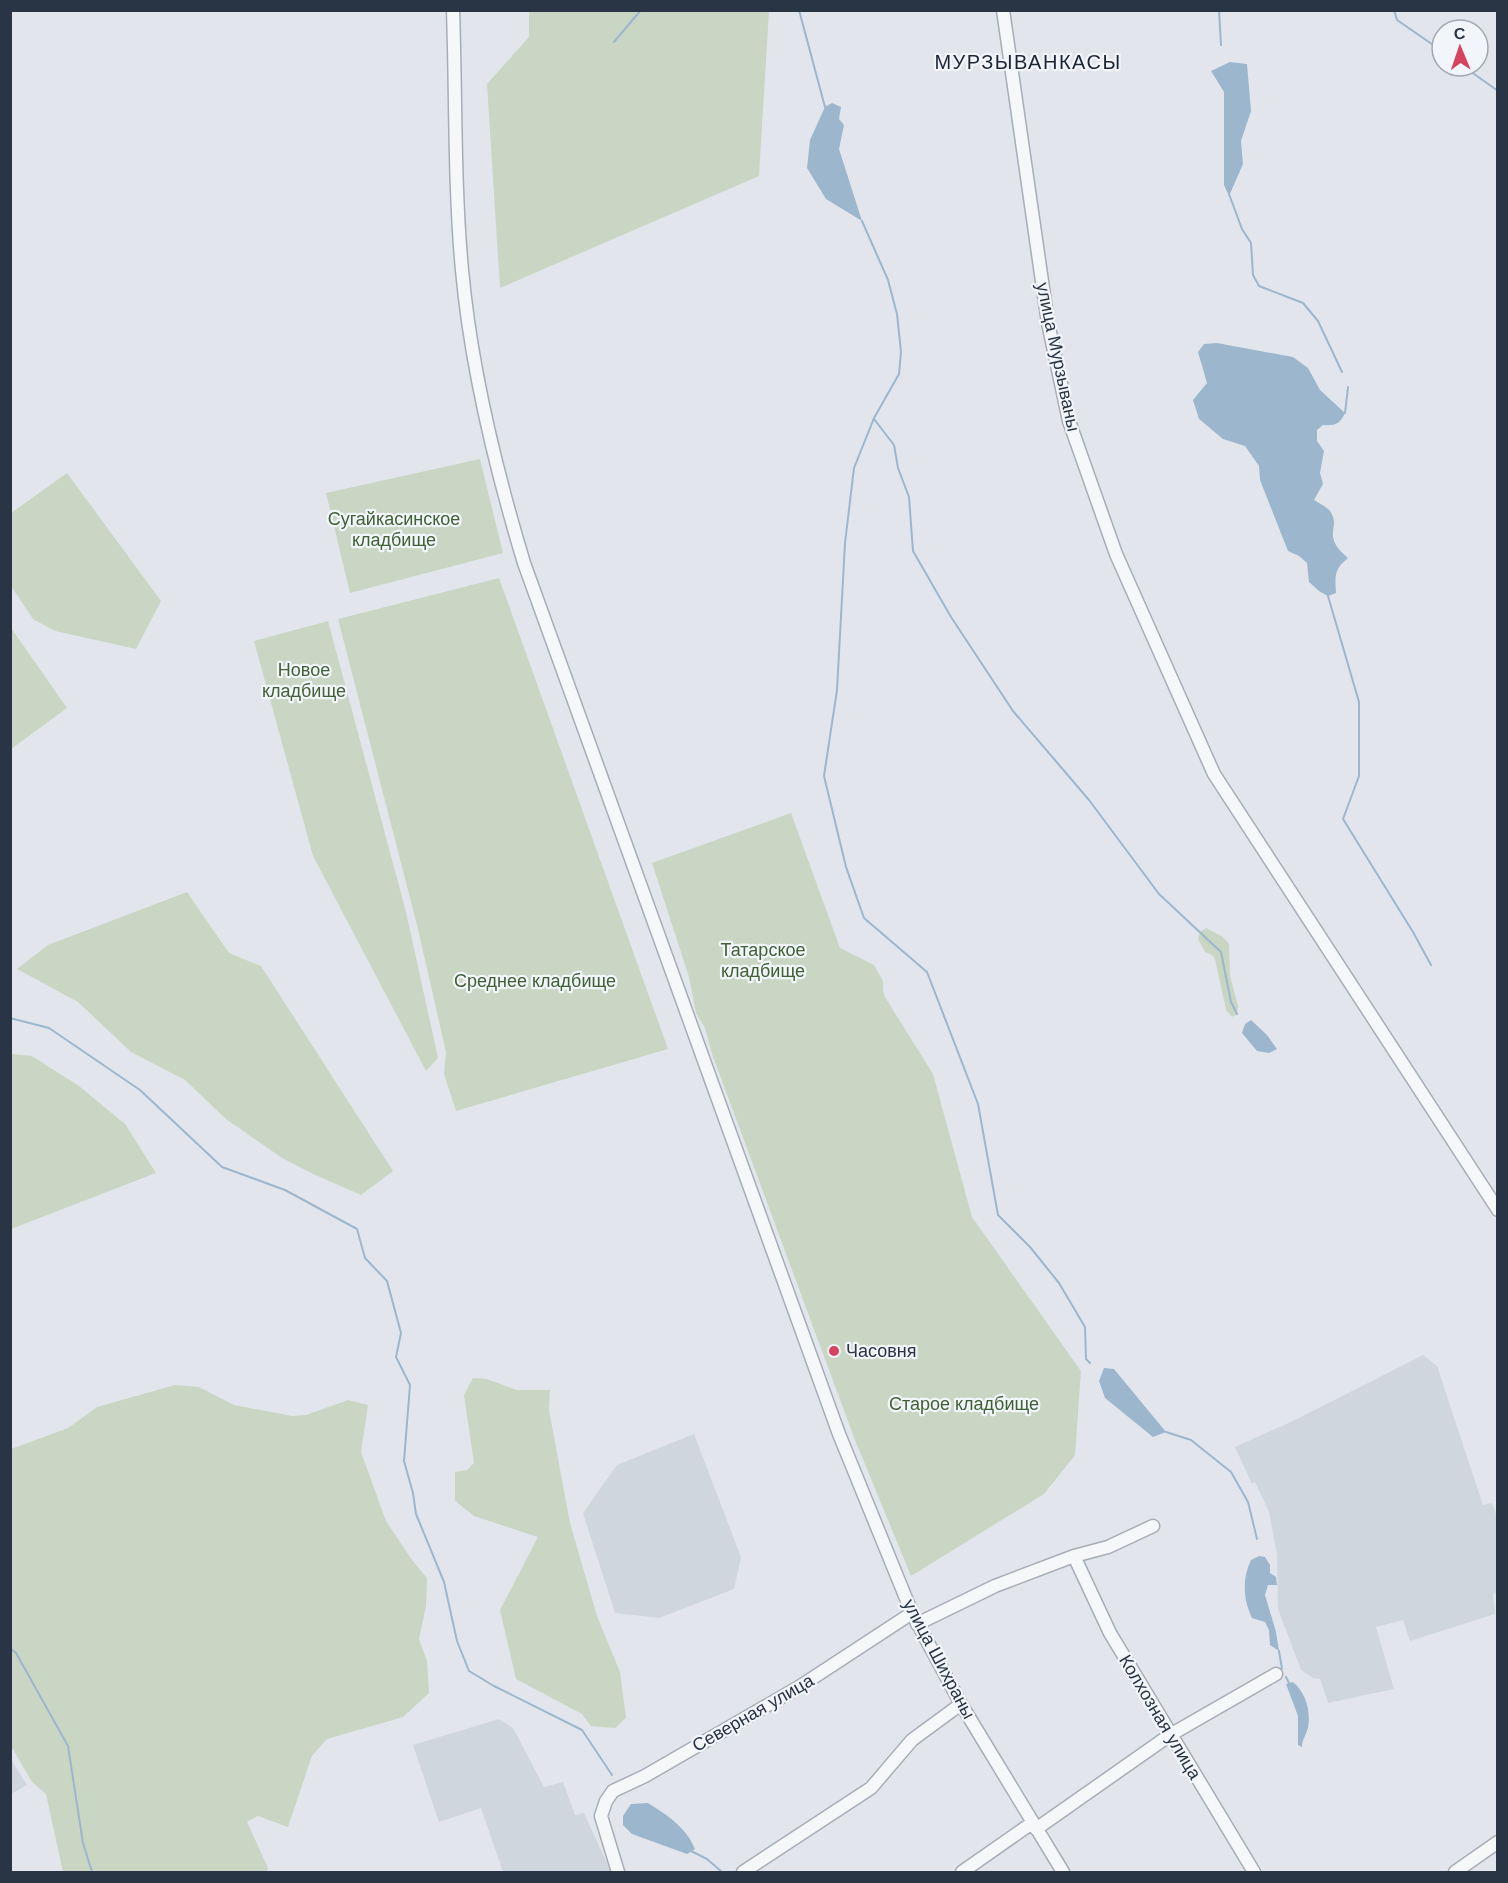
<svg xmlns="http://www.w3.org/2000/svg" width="1508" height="1883" font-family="Arial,sans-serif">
	<rect width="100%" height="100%" fill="#e2e6ec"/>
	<path fill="#d0d6de" d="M 1423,1355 L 1437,1366 L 1483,1505 L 1492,1503 L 1497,1517 L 1497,1592 L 1493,1594 L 1495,1614 L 1410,1641 L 1403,1620 L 1376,1627 L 1394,1689 L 1328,1703 L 1320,1679 L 1313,1678 L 1301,1670 L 1278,1609 L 1277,1554 L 1269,1512 L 1255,1482 L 1252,1484 L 1235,1447 L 1295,1420 Z
		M 694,1434 L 741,1557 L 734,1589 L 659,1618 L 615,1613 L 583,1513 L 617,1465 Z
		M 499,1719 L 513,1728 L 544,1787 L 563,1782 L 575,1815 L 584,1813 L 611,1872 L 503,1872 L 481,1808 L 439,1822 L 413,1745 Z
		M 10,1758 L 27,1785 L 11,1794 L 10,1794 Z"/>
	<path fill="#c9d6c3" d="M 529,11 L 769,11 L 759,176 L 500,288 L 487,84 L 529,37 Z
		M 480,459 L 503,553 L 350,593 L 326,493 Z
		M 67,473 L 161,601 L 136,649 L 55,631 L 33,619 L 11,586 L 11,513 Z
		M 499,578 L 668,1049 L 456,1111 L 444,1074 L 446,1052 L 417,925 L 338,619 Z
		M 328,621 L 406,912 L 438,1058 L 426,1071 L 313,856 L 254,641 Z
		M 11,628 L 67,708 L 11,749 L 10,749 Z
		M 791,813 L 840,948 L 874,965 L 883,981 L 883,990 L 885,997 L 933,1074 L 972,1217 L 1081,1371 L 1075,1455 L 1044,1494 L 911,1576 L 855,1440 L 712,1054 L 705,1028 L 696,1013 L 689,977 L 652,863 Z
		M 187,892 L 229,953 L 261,966 L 393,1171 L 361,1195 L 313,1174 L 282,1158 L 226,1119 L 185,1080 L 131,1052 L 78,1002 L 17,969 L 48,945 Z
		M 1206,928 L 1223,937 L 1229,944 L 1230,976 L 1238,1006 L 1237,1014 L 1232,1017 L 1226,1010 L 1215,959 L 1212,955 L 1205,952 L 1198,939 L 1200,932 Z
		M 11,1054 L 32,1056 L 79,1086 L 125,1124 L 156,1173 L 11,1229 Z
		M 473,1378 L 487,1379 L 517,1390 L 550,1390 L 549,1410 L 570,1523 L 597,1616 L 620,1672 L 626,1718 L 615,1728 L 591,1726 L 582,1714 L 516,1679 L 500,1610 L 538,1537 L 474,1516 L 455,1501 L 455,1472 L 467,1470 L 474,1463 L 464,1395 Z
		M 175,1385 L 199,1387 L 234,1405 L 292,1416 L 306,1415 L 348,1400 L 368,1405 L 361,1452 L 386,1521 L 412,1560 L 427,1578 L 426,1606 L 419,1639 L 427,1661 L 429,1693 L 403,1717 L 327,1739 L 312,1756 L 288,1827 L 258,1816 L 247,1822 L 268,1868 L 267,1872 L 63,1872 L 46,1794 L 32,1782 L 11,1746 L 11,1449 L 68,1428 L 97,1407 Z"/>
	<path fill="#9cb6cd" d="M 1230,62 L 1247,64 L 1251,111 L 1241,141 L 1243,164 L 1229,196 L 1224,185 L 1224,92 L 1211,71 Z
		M 832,103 L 841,107 L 839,119 L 844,125 L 839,149 L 862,221 L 826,199 L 807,168 L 810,140 L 825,107 Z
		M 1217,343 L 1293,357 L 1308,368 L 1320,390 L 1345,413 C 1340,424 1335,426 1323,425 L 1317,430 L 1317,441 L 1324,451 L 1320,473 L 1323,484 L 1314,500 C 1319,503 1327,507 1330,511 C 1342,528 1320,535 1348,558 C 1334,569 1335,576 1336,593 L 1328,596 L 1319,591 L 1309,582 L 1307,563 L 1299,556 L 1288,551 L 1260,480 L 1259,466 L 1245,446 L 1223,439 L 1199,419 L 1193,400 L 1207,383 L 1198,352 L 1204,344 Z
		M 1251,1020 L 1267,1035 L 1277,1049 L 1269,1053 L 1257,1051 L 1242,1033 L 1245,1024 Z
		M 1104,1368 L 1114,1369 L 1166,1432 L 1153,1437 L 1105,1398 L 1099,1381 Z
		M 1259,1556 L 1265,1557 L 1270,1565 L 1270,1573 L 1276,1577 L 1277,1585 L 1268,1585 L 1265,1595 L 1276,1632 L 1279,1651 L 1270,1645 L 1269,1630 L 1265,1622 L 1252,1618 C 1243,1600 1242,1578 1251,1560 Z
		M 1293,1682 C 1306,1693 1311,1711 1308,1728 C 1306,1735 1302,1740 1302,1747 L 1298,1745 L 1298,1716 L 1286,1684 Z
		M 648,1803 C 667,1815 686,1827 695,1849 L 687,1854 L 632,1834 L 623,1825 L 623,1816 L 631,1804 Z"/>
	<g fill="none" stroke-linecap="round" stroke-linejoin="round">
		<path stroke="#9cb6cd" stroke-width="2" d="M 799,10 L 825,107
			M 1219,10 L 1221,45
			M 1394,10 L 1397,20 L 1442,51
			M 614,42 L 641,10
			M 1463,66 L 1498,91
			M 1229,194 L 1242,229 L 1251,243 L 1253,275 L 1259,286 L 1303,303 L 1318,321 L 1342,372
			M 862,221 L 888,280 L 897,314 L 901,352 L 899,374 L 874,418 L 854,468 L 845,543 L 837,690 L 824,776 L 846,867 L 864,918 L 927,972 L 978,1104 L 998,1215 L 1030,1247 L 1059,1283 L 1085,1327 L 1086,1359 L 1090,1363
			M 1345,413 L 1348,387
			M 874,419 L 894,445 L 898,468 L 909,497 L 913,551 L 951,617 L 1013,711 L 1089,800 L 1159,894 L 1221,952 L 1231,1002 L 1237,1014
			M 1328,596 L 1359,702 L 1359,776 L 1343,819 L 1413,932 L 1431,965
			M 10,1018 L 49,1028 L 140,1090 L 222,1167 L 285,1190 L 357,1229 L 365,1258 L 387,1281 L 401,1333 L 396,1357 L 410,1385 L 404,1461 L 413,1493 L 416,1514 L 444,1582 L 457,1641 L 469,1671 L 494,1686 L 582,1730 L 612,1775
			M 1166,1432 L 1191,1440 L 1231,1472 L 1248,1502 L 1257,1539
			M 10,1648 L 16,1653 L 68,1746 L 83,1843 L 92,1872
			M 1279,1651 L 1282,1669
			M 1286,1677 L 1289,1683
			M 691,1851 L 707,1859 L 722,1872"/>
		<defs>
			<path id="minor" d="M 453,10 C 456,96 454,185 462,270 C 471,369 495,467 524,563 L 839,1434 L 912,1613 L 961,1704 L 1063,1872
				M 1003,10 L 1048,323 L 1069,421 L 1116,554 L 1214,774 L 1498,1210
				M 1074,1556 L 1110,1633 L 1254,1872
				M 917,1624 L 995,1586 L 1074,1556 L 1108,1547 L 1153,1526
				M 1036,1829 L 1170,1735 L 1276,1674
				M 618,1872 L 601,1816 L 606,1801 L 613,1791 L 645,1776 L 799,1687 L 912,1613
				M 743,1872 L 871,1788 L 912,1740 L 961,1704
				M 962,1872 L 1032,1823
				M 1455,1872 L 1498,1842"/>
		</defs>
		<use href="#minor" stroke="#a7adb7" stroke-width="15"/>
		<use href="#minor" stroke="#f6f7f9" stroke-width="12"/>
	</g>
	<circle fill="#d6425f" stroke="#f2f5f9" stroke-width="2" cx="834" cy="1351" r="6"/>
	<g text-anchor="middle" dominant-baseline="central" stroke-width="4.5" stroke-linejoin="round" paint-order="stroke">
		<g font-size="18" fill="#293545" stroke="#f2f5f9">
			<text transform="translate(1058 357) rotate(78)">улица Мурзываны</text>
			<text transform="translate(939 1659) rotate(62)">улица Шихраны</text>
			<text transform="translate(753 1713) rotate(-30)">Северная улица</text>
			<text transform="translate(1160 1717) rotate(59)">Колхозная улица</text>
		</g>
		<g font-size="18" fill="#406136" stroke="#f2f5f9">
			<text x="394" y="519">Сугайкасинское<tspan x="394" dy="21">кладбище</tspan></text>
			<text x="304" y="670">Новое<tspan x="304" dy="21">кладбище</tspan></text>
			<text x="763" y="950">Татарское<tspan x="763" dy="21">кладбище</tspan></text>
			<text x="535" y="981">Среднее кладбище</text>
			<text x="964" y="1404">Старое кладбище</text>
		</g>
		<g font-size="18" fill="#293545" stroke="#f2f5f9" text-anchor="start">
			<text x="846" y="1351">Часовня</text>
		</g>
		<g font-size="20" letter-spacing="1.5" fill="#1b2536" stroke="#f2f5f9">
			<text x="1028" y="62">МУРЗЫВАНКАСЫ</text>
		</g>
	</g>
	<rect width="1508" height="1883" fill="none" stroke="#293545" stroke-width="24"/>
	<g transform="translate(1460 48) rotate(358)"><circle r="28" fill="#f2f5f9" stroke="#a2a8b1" stroke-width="1.5"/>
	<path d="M0-4.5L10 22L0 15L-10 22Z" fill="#d6425f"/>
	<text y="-9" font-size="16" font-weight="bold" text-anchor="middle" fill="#293545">С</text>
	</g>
</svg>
